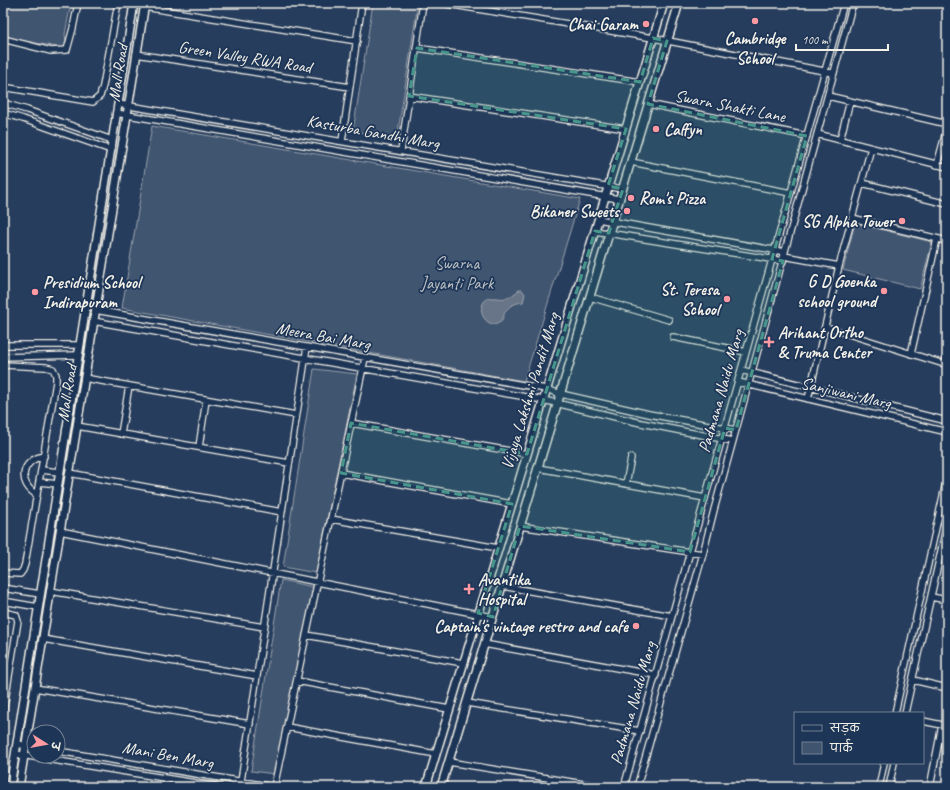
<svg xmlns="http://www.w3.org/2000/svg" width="950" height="790" font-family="Caveat,'Playpen Sans Deva',sans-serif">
	<rect width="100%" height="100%" fill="#263d5d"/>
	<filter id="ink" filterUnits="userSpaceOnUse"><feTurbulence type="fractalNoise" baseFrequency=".025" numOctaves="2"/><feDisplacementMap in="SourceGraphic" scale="8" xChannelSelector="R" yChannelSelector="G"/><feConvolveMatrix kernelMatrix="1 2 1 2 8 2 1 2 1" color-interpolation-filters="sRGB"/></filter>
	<g filter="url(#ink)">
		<path fill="#40546f" stroke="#9aa2ac" d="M 3,3 L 71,3 L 65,34 L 67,50 L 63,48 L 3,37 Z
			M 373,3 L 418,3 L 397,138 L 353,131 Z
			M 152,126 L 580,199 L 524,381 L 122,308 Z
			M 855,223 L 932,242 L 920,289 L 843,270 Z
			M 314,369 L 357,374 L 316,573 L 283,567 Z
			M 281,580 L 313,587 L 275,774 L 251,771 Z"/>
		<path fill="#677588" stroke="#9fa7ae" d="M 519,290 L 522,290 L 525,294 L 523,302 C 516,303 509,305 505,312 C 503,316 504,320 499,322 C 489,329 479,315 482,306 C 486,293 498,300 506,298 C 511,297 515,293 519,290 Z"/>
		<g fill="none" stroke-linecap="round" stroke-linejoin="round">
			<defs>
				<path id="minor" d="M 441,3 L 653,38 L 834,73
					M 144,7 L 357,41
					M 3,39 L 51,51 L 67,50 L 73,28 L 78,3
					M 417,48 L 640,82
					M 136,54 L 350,87
					M 3,87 L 93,102 L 100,96 L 103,86 L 118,3
					M 409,96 L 626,129
					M 828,96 L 947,124
					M 3,103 L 27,110 L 112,140
					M 118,104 L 623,189
					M 648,104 L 807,136
					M 3,113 L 23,119 L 111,150
					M 116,113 L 619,199
					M 817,134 L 947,167
					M 840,140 L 850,101
					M 342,141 L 362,3
					M 401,151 L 423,3
					M 631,162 L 791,193
					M 937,165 L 947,128
					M 862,183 L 947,204
					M 852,218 L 947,241
					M 598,219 L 785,252
					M 595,231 L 783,261
					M 784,256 L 839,266
					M 590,297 L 669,320
					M 95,310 L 546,389 L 561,394 L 649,414 L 736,430
					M 93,321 L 543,400 L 641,423 L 733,441
					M 826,327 L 947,365
					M 673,337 L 746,352
					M 3,345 L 80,345
					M 911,354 L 937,239
					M 3,357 L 78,355
					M 945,364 L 947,357
					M 3,365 L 46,367 L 53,369 L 56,375 L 56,382 L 25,564 L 23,570 L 20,574 L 3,573
					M 741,370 L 947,421
					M 84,378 L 296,415
					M 738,382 L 947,432
					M 808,399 L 839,266 L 871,148
					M 351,423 L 527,454
					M 77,426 L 289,463
					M 121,434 L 129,386
					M 199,447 L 206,400
					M 538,468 L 705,498
					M 41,470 L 59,472
					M 69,473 L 282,512
					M 341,473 L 512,504
					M 39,482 L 58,484
					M 626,484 L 631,458
					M 37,495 C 17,483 21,460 44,456
					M 331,519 L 498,548
					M 520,526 L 703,554
					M 60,531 L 493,617
					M 502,586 L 672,616
					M 3,588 L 40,594
					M 50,591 L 264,627
					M 931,597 L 947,600
					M 3,601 L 38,607
					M 3,612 L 16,615 L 18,621 L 3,713
					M 306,635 L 463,663
					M 43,639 L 257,676
					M 484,644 L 656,675
					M 913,680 L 947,688
					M 297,681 L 449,709
					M 35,688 L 250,724
					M 467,703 L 640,731
					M 895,713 L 947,478
					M 905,713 L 947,524
					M 923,721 L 947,726
					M 287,727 L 436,754
					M 17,744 L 34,747
					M 58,751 L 274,787 L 365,358
					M 15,754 L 220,787
					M 449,762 L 602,787
					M 241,781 L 307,347
					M 624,787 L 844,3
					M 637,787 L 703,554 L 714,510 L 853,3
					M 879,787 L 884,763
					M 889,787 L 894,763
					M 930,787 L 942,725"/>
				<path id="tertiary" d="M 10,787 L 134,3
					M 19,787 L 145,3
					M 426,787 L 664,3
					M 441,787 L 679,3"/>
			</defs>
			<use href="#minor" stroke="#f4f1e8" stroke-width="8"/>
			<use href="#tertiary" stroke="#f4f1e8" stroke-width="10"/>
			<use href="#minor" stroke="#1d3557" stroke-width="5.5"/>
			<use href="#tertiary" stroke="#1d3557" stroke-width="7"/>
		</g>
	</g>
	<path fill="#48958c" fill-opacity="0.2" stroke="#48958c" stroke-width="3" stroke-dasharray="8 5" stroke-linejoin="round" d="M 653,38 L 667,41 L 648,104 L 807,136 L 772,259 L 783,261 L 736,430 L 725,428 L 690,552 L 520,526 L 493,617 L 478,613 L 512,504 L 341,473 L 351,423 L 527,454 L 595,231 L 609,233 L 612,222 L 623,189 L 608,186 L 626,129 L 409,96 L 417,48 L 640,82 Z"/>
	<g fill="#ff9aa2" stroke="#1d3557" stroke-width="1.5">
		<circle cx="755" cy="21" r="4"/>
		<circle cx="646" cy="24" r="4"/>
		<circle cx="656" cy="129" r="4"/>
		<circle cx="631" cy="198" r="4"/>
		<circle cx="627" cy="211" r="4"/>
		<circle cx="902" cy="221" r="4"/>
		<circle cx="884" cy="291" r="4"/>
		<circle cx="35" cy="292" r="4"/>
		<circle cx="727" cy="299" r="4"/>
		<path d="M767 336h4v4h4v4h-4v4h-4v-4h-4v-4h4z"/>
		<path d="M467 583h4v4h4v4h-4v4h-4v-4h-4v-4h4z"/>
		<circle cx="636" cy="626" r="4"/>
	</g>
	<g text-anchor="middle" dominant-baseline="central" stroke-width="3.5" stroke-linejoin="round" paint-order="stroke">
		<g font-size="17" font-weight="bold" fill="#f4f1e8" stroke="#1d3557" text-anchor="end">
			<text x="638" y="24">Chai Garam</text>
			<text x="755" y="38" text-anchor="middle">Cambridge<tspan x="755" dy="20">School</tspan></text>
			<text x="664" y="129" text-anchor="start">Caffyn</text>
			<text x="639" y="198" text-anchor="start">Rom's Pizza</text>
			<text x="619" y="211">Bikaner Sweets</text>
			<text x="894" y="221">SG Alpha Tower</text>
			<text x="876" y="281">G D Goenka<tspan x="876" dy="20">school ground</tspan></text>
			<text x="43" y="282" text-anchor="start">Presidium School<tspan x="43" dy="20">Indirapuram</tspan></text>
			<text x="719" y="289">St. Teresa<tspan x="719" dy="20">School</tspan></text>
			<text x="778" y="332" text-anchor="start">Arihant Ortho<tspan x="778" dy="20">&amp; Truma Center</tspan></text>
			<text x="478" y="579" text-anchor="start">Avantika<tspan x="478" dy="20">Hospital</tspan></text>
			<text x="628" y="626">Captain's vintage restro and cafe</text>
		</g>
		<g font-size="17" fill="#f4f1e8" stroke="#1d3557">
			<text transform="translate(245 57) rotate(9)">Green Valley RWA Road</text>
			<text transform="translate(118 73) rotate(-81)">Mall Road</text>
			<text transform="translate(730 106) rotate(11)">Swarn Shakti Lane</text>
			<text transform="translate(373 132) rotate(10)">Kasturba Gandhi Marg</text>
			<text transform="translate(323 336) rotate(10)">Meera Bai Marg</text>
			<text transform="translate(530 391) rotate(-73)">Vijaya Lakshmi Pandit Marg</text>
			<text transform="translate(721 391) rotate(-74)">Padmana Naidu Marg</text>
			<text transform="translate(67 393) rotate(-81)">Mall Road</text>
			<text transform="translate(846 393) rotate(13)">Sanjiwani Marg</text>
			<text transform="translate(633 703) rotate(-74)">Padmana Naidu Marg</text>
			<text transform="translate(168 755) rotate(10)">Mani Ben Marg</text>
		</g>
		<g font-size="17" fill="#bec2c4" stroke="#1d3557">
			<text x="457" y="263">Swarna<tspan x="457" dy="20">Jayanti Park</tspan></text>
		</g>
	</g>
	<rect width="950" height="790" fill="none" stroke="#1d3557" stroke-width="16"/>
	<rect x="8" y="8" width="934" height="774" fill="none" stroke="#f4f1e8" stroke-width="1.5" filter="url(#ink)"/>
	<rect x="794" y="712" width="130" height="52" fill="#1d3557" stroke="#738091"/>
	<rect x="802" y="725" width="20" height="6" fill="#1d3557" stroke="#738091"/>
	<text x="830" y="732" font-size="12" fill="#f4f1e8">सड़क</text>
	<rect x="802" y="742" width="20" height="12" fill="#40546f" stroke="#738091"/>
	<text x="830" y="752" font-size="12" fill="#f4f1e8">पार्क</text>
	<g transform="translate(46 744) rotate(101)"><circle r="19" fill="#1d3557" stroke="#738091"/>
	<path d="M0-3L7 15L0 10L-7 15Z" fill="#ff9aa2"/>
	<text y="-6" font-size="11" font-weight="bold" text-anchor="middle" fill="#f4f1e8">उ</text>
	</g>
	<path d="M796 44v6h92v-6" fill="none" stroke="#f4f1e8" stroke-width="2"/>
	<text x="802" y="44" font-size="12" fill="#f4f1e8" stroke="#1d3557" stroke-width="3" paint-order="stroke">100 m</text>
</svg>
